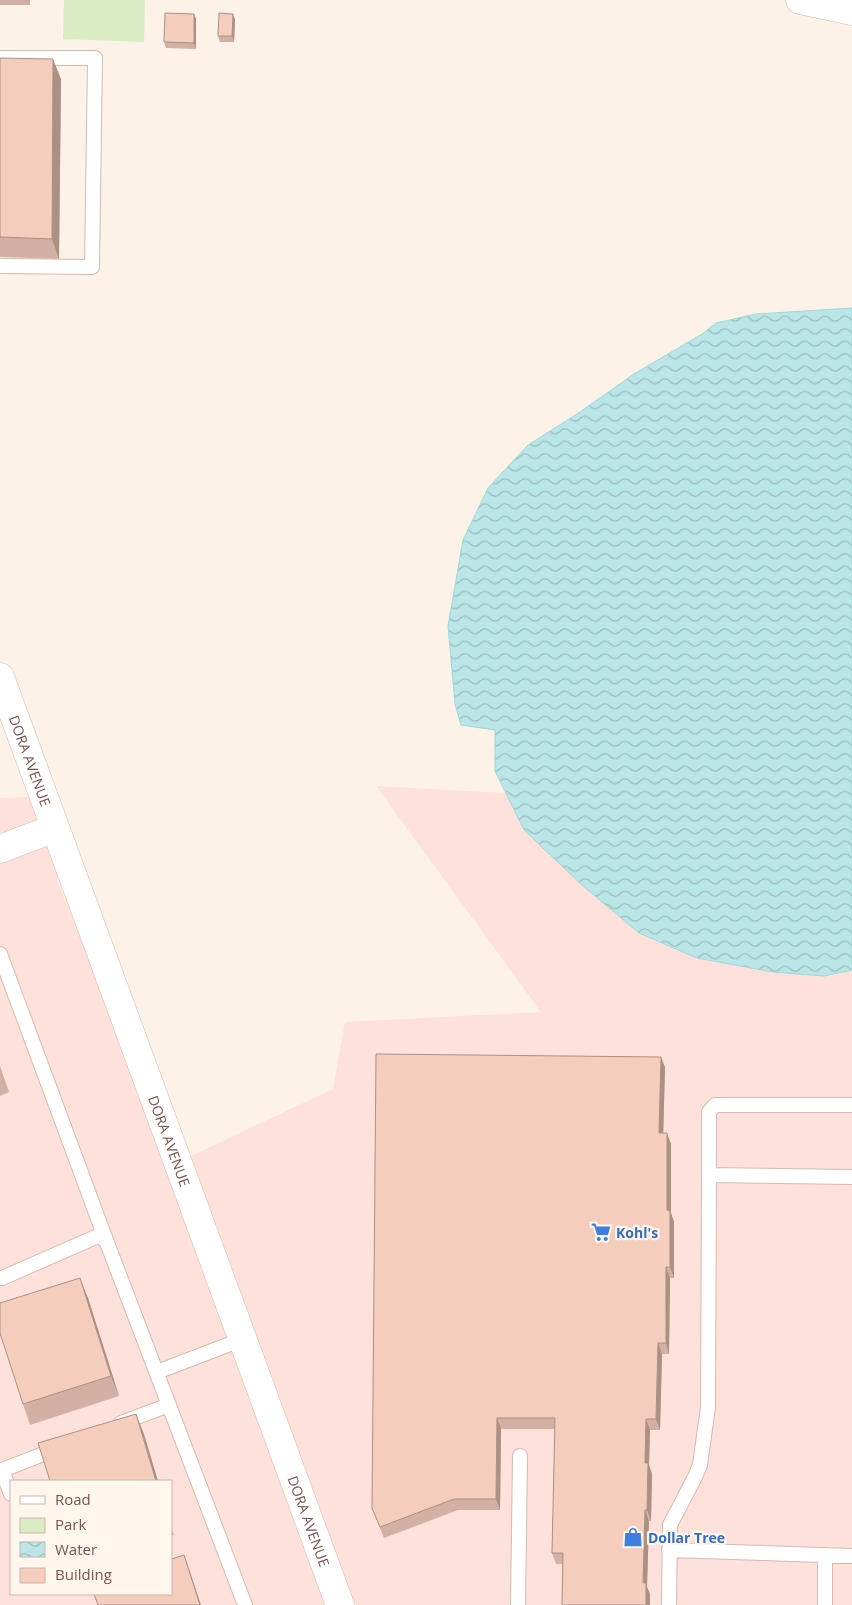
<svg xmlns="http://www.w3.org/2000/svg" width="852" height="1605" font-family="'Open Sans',sans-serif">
	<defs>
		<pattern id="water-waves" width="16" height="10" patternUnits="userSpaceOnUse" patternTransform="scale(1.25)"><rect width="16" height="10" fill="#bae6e8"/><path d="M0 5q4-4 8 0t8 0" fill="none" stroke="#9cbdbe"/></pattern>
	</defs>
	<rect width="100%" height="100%" fill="#fdf2e7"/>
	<path fill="#fee1da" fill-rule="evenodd" d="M 376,786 L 506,793 L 524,830 L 773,972 L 824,976 L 852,970 L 852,1605 L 355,1605 L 191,1156 L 333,1089 L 345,1022 L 541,1012 Z
		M 29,797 L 58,876 L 57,881 L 76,925 L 325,1605 L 0,1605 L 0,798 ZM 11,1481 L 171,1481 L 171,1594 L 11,1594 Z"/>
	<path fill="#d9ecc4" d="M 64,0 L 145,0 L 144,42 L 63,39 Z"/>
	<path fill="url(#water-waves)" stroke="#a0d7da" d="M 852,308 L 852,970 L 824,976 L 773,972 L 697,958 L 639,933 L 583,886 L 524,830 L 495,771 L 495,730 L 461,725 L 455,704 L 448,626 L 463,540 L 488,488 L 528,445 L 580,412 L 634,374 L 702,334 L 716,323 L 756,314 Z"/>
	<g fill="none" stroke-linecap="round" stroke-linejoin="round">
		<defs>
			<path id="lane" d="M 0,58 L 95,58 L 92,267 L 0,266
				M 0,954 L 106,1240
				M 709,1175 L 709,1112 L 715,1105 L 852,1105
				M 2,1278 L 98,1236 L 106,1240 L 245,1605
				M 157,1372 L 243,1339
				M 121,1423 L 169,1405
				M 11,1494 L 2,1470 L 59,1448
				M 669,1550 L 852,1556
				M 518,1605 L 520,1456
				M 669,1605 L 670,1525 L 695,1477 L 700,1465 L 708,1407 L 709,1175 L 852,1177
				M 825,1605 L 825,1555"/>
			<path id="street" d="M 0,849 L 55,828"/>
			<g id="secondary">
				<path d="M 800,0 L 852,11"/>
				<path id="s1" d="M 0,677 L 340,1605"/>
			</g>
		</defs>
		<use href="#lane" stroke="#d3bbaf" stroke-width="16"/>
		<use href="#street" stroke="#d3bbaf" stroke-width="29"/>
		<use href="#secondary" stroke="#d6baac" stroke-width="29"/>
		<use href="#lane" stroke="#fff" stroke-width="14"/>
		<use href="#street" stroke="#fff" stroke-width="28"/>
		<use href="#secondary" stroke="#fff" stroke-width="28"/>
	</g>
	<path fill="#d2b0a3" d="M 0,0 L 30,0 L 30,5 L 0,5 Z
		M 194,14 L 196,19 L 196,49 L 166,48 L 164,42 Z
		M 233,14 L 235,20 L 234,42 L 220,42 L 218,36 Z
		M 0,58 L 61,79 L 59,259 L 0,257 Z
		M 0,1066 L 9,1092 L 0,1096 Z
		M 665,1067 L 663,1133 L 671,1144 L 671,1213 L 674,1222 L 674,1278 L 670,1278 L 669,1354 L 662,1354 L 660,1430 L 650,1430 L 649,1465 L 652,1474 L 651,1521 L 649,1521 L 647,1587 L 650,1594 L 650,1605 L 562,1605 L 563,1564 L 556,1564 L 552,1553 L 555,1429 L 501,1429 L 500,1510 L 458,1510 L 384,1538 L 372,1508 Z
		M 88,1298 L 119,1396 L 30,1425 L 23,1404 Z
		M 171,1527 L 174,1535 L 171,1536 Z"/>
	<path fill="#ab9084" d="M 194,14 L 196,19 L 196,49 L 194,43 Z
		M 233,14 L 235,20 L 234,42 L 232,36 Z
		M 53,59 L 61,79 L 59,259 L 52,239 Z
		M 661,1057 L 665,1067 L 663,1143 L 659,1133 Z
		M 667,1133 L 671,1144 L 671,1213 L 674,1222 L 674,1278 L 670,1267 L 667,1210 Z
		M 666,1267 L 670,1278 L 669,1354 L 666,1343 Z
		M 80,1278 L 88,1298 L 119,1396 L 111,1376 Z
		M 658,1343 L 662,1354 L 660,1430 L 656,1419 Z
		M 136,1414 L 144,1434 L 158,1481 L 156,1481 Z
		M 497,1418 L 501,1429 L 500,1510 L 496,1499 Z
		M 646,1419 L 650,1430 L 649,1465 L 652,1474 L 651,1521 L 647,1510 L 645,1463 Z
		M 645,1510 L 649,1521 L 647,1587 L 650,1594 L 650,1605 L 646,1605 L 643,1583 Z
		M 184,1555 L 191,1575 L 201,1605 L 200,1605 Z"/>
	<path fill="#f4cdbd" stroke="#ab9084" d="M 165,13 L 194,14 L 194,43 L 164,42 Z
		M 219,13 L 233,14 L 232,36 L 218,36 Z
		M 0,58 L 53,59 L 52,239 L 0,237 Z
		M 376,1054 L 661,1057 L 659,1133 L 667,1133 L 667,1210 L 670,1211 L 670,1267 L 666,1267 L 666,1343 L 658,1343 L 656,1419 L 646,1419 L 645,1463 L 648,1463 L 647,1510 L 645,1510 L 643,1583 L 646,1583 L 646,1605 L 562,1605 L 563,1553 L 552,1553 L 555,1418 L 497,1418 L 496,1499 L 454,1499 L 380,1527 L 372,1508 Z
		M 80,1278 L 111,1376 L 23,1404 L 0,1333 L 0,1303 Z
		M 136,1414 L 156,1481 L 50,1481 L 38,1443 Z
		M 184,1555 L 200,1605 L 98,1605 L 94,1594 L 171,1594 L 171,1559 Z"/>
	<defs>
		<symbol id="supermarket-bare" viewBox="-9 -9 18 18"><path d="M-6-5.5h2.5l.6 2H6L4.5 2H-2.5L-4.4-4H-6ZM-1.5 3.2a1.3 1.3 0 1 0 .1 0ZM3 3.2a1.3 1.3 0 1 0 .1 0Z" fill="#3f7fe0" stroke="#fff7ee" stroke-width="2.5" paint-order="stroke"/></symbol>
		<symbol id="shop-bare" viewBox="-9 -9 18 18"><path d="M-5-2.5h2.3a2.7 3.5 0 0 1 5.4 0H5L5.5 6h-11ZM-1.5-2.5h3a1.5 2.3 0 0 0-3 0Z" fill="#3f7fe0" stroke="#fff7ee" stroke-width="2.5" paint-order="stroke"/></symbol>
	</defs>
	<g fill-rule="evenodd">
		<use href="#supermarket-bare" x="587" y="1218" width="28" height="28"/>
		<use href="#shop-bare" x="619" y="1523" width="28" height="28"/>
	</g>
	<g text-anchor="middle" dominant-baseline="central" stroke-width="4.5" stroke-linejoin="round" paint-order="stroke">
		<g font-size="14" fill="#79554a" stroke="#fff7ee">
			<text stroke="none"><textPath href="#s1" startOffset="89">DORA AVENUE</textPath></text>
			<text stroke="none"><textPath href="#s1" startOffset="494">DORA AVENUE</textPath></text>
			<text stroke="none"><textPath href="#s1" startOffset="899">DORA AVENUE</textPath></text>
		</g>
		<g font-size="14" font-weight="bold" fill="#366cbe" stroke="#fff7ee" text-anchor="start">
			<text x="616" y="1232">Kohl's</text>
			<text x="648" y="1537">Dollar Tree</text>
		</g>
	</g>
	<rect x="10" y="1480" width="162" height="115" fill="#fff7ee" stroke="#c9b6ac"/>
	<rect x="20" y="1496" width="25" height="8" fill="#ffffff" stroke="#c9b6ac"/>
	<text x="55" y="1505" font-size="15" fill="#79554a">Road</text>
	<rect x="20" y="1518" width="25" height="15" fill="#d9ecc4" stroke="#c9b6ac"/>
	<text x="55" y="1530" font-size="15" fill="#79554a">Park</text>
	<rect x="20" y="1542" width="25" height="15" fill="url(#water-waves)" stroke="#c9b6ac"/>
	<text x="55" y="1555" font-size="15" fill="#79554a">Water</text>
	<rect x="20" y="1568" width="25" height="15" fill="#f4cdbd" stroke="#c9b6ac"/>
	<text x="55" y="1580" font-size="15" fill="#79554a">Building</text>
</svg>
